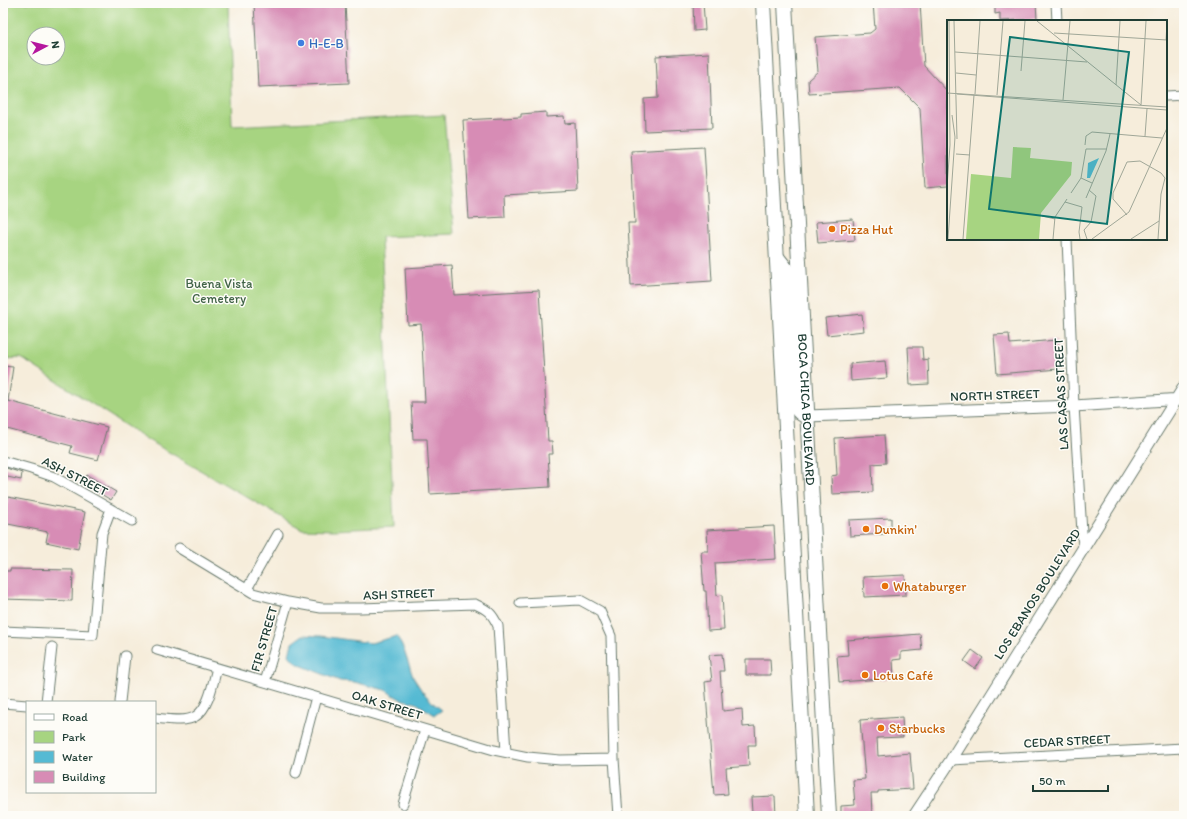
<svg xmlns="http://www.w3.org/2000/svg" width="1187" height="819" font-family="Itim,sans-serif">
	<rect width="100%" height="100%" fill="#fdfcf7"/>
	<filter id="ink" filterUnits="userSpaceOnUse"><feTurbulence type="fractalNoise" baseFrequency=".025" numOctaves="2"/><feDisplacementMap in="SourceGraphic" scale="8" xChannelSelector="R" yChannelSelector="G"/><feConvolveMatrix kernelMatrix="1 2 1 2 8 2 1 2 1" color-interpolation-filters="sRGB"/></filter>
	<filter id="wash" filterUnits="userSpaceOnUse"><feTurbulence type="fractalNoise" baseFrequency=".012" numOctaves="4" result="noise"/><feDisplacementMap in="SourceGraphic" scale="16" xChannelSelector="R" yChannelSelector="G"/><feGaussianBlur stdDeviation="0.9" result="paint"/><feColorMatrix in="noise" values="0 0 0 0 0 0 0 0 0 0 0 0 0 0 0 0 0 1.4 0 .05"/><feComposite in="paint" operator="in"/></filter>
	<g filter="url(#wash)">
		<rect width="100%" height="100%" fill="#f6eddb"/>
		<path fill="#a7d481" stroke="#63885a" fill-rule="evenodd" d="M 3,3 L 228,3 L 232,126 L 444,115 L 454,234 L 381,237 L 394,527 L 334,530 L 302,529 L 148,440 L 21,358 L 3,359 ZM 34,34 L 58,34 L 58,58 L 34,58 Z"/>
		<path fill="#55bad3" stroke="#3a7c84" d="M 303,635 L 321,636 L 371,643 L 397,636 L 404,650 L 413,677 L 422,691 L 433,703 L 442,710 L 435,715 L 416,703 L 400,699 L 385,690 L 354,682 L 340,681 L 300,665 L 294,661 L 289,655 L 292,643 Z"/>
		<g id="blocks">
			<path fill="#d78cb5" d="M 254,3 L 345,3 L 349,83 L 258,87 Z
				M 693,3 L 703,3 L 705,30 L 694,31 Z
				M 873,3 L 920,3 L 924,66 L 948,92 L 948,186 L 925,188 L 920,108 L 900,88 L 809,94 L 808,80 L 818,71 L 815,37 L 870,33 L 875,29 Z
				M 995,3 L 1036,3 L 1037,19 L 1000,21 L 1000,13 L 995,14 Z
				M 709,53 L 712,128 L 645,131 L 644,99 L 658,98 L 656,56 Z
				M 546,112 L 546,117 L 564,116 L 565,124 L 575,123 L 578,191 L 504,195 L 505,217 L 469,219 L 463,120 L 521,117 L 521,114 Z
				M 704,147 L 712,281 L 631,286 L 628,223 L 635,223 L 631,151 Z
				M 853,219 L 855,240 L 818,243 L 816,222 Z
				M 452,265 L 454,295 L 539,290 L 548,441 L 552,441 L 553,454 L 548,454 L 550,487 L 430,494 L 427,439 L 413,439 L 411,402 L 425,402 L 421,324 L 408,325 L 405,268 Z
				M 862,314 L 864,331 L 827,335 L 825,318 Z
				M 1009,334 L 1010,344 L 1056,340 L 1059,369 L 997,374 L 994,335 Z
				M 908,347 L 922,347 L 923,360 L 928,359 L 929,384 L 910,385 Z
				M 885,361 L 887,378 L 851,381 L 850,364 Z
				M 3,366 L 13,367 L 8,401 L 107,427 L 98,460 L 70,453 L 72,446 L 3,428 Z
				M 884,435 L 886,463 L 872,464 L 873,492 L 832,494 L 831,476 L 837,475 L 835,438 Z
				M 3,467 L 22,473 L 21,480 L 3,476 Z
				M 87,475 L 116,492 L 111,500 L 82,483 Z
				M 8,497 L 85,512 L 78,549 L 46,542 L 48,532 L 3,523 Z
				M 891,518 L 891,527 L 886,527 L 886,534 L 850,536 L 849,520 Z
				M 774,526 L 776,559 L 715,563 L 717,596 L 722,595 L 724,630 L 708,631 L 706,591 L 704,591 L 701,551 L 708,551 L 707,530 Z
				M 10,569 L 73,570 L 72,601 L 3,599 L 3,571 L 10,571 Z
				M 905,575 L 906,595 L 864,597 L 863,577 Z
				M 920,634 L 922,650 L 901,652 L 901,659 L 893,660 L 894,678 L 839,682 L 837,656 L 848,655 L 847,640 Z
				M 972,650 L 983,658 L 975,669 L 964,661 Z
				M 722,654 L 724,671 L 720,671 L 723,711 L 742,709 L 743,727 L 755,726 L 756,745 L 748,745 L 749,766 L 726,768 L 728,794 L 714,795 L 705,682 L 712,681 L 709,655 Z
				M 746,659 L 770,659 L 771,675 L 746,675 Z
				M 902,717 L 903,737 L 877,738 L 878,756 L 910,753 L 913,789 L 878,791 L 878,793 L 871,793 L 872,815 L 841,816 L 841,806 L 855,805 L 853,780 L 865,779 L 860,720 Z
				M 775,796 L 776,816 L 757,816 L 757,813 L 752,813 L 751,797 Z"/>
		</g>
	</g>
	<g filter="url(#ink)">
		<use href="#blocks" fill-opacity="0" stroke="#6a7b6e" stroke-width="1"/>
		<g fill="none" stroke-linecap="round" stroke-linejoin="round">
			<defs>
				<path id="minor" d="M 1056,3 L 1057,21
					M 1166,96 L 1184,95
					M 1067,239 L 1074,406 L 1083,548
					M 3,461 L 31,469 L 54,477 L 132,521
					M 179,548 L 253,593 L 288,602 L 321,608 L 361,608 L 475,604 C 488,610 492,613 498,626 L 506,752
					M 247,589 L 278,534
					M 520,603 L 580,600 L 600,611 L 611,636 L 614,759 L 618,816
					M 3,631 L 93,635 L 102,533 L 111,509
					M 157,650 L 494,750 L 528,757 L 560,760 L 614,759
					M 265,682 L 288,602
					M 46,702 L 52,647
					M 120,702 L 125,656
					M 3,703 L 27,705
					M 155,718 C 166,719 186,723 196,716 C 209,708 213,682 217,668
					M 951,760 L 1184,748
					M 296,773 L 316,697
					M 403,804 L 425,730"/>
				<path id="tertiary" d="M 807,416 L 1074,406 L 1182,399
					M 914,816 L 951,760 L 1184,387"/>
				<g id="primary">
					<path d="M 763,3 L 807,816"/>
					<path id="s1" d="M 785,3 L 829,816"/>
					<path d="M 777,257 L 788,271 L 794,401 C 797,409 798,414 807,416"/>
				</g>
			</defs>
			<use href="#minor" stroke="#6a7b6e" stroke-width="11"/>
			<use href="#tertiary" stroke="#6a7b6e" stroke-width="13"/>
			<use href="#primary" stroke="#6a7b6e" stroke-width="16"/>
			<use href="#minor" stroke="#fff" stroke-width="9"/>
			<use href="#tertiary" stroke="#fff" stroke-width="11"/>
			<use href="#primary" stroke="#fff" stroke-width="14"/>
		</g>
	</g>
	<circle fill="#3f7fe0" stroke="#fdfcf7" stroke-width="1.5" cx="301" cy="43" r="4"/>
	<g fill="#e8710a" stroke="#fdfcf7" stroke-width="1.5">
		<circle cx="832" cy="229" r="4"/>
		<circle cx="866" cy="529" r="4"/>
		<circle cx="885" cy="586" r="4"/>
		<circle cx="865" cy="675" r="4"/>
		<circle cx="881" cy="728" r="4"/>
	</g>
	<g text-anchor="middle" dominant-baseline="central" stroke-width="3" stroke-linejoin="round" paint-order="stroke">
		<g font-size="13" fill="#366cbe" stroke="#fdfcf7" text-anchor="start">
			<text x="309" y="43">H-E-B</text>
		</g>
		<g font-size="13" fill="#c56008" stroke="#fdfcf7" text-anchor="start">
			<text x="840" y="229">Pizza Hut</text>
			<text x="874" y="529">Dunkin'</text>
			<text x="893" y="586">Whataburger</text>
			<text x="873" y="675">Lotus Café</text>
			<text x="889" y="728">Starbucks</text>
		</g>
		<g font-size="13" fill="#416347" stroke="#fdfcf7">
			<text x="219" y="283">Buena Vista<tspan x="219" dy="15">Cemetery</tspan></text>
		</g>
		<g font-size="13" fill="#1f3d34" stroke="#fdfcf7">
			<text transform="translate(1061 394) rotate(-93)">LAS CASAS STREET</text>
			<text transform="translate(995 395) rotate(-2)">NORTH STREET</text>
			<text stroke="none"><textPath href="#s1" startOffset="407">BOCA CHICA BOULEVARD</textPath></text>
			<text transform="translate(75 476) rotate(27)">ASH STREET</text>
			<text transform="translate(399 594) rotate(-2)">ASH STREET</text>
			<text transform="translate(1037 594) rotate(-58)">LOS EBANOS BOULEVARD</text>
			<text transform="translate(264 639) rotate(-74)">FIR STREET</text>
			<text transform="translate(387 705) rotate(17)">OAK STREET</text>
			<text transform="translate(1067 741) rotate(-3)">CEDAR STREET</text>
		</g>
	</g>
	<g transform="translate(947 20)">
		<rect width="220" height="220" fill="#f6eddb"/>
		<path d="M 66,127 L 84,128 L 83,138 L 125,142 L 124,155 L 94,193 L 92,219 L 19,219 L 24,154 L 64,158 Z" fill="#a7d481"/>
		<path d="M 152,138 L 143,158 L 140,158 L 141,143 Z" fill="#55bad3"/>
		<path fill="none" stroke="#a0a798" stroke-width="1" d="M 7,1 L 10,119M 90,1 L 194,85M 107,13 L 220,20M 219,20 L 220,3M 8,32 L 140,42M 74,51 L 78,1M 9,53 L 29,55M 169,65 L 173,1M 0,73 L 220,87M 10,74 L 220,90M 28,74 L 33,1M 50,75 L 56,1M 116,80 L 123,1M 194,85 L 199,1M 198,116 L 200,89M 138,125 L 139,116 L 145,112 L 215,118M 9,134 L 23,135M 134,158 L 145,163M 0,167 L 3,125 L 2,1M 124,173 L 134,158 L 139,129 L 160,129M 139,178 L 159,131 L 163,114M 118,182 L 135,187 L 132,212 L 133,219M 180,195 L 166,179 L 166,173 L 180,142 L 193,141 L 214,153 L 218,158 L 214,174 L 211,219M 95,196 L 108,199M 1,219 L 8,117 L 5,95M 16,219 L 27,75M 106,219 L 108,197 L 120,179M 140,219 L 137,210 L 144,202 L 149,176 L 142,170M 145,219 L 182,192 L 220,108M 184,219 L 212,201"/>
		<path fill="#0f766e" fill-opacity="0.15" stroke="#0f766e" stroke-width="2" d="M 63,17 L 182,32 L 160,204 L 42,189 Z"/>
		<rect width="220" height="220" fill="none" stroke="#1f3d34" stroke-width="2"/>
	</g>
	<rect width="1187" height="819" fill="none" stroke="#fdfcf7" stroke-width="16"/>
	<rect x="26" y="701" width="130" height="92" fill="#fdfcf7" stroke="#a4b0a9"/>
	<rect x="34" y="714" width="20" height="6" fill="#ffffff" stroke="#a4b0a9"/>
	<text x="62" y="721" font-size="12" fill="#1f3d34">Road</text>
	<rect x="34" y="731" width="20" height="12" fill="#a7d481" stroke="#a4b0a9"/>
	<text x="62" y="741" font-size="12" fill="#1f3d34">Park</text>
	<rect x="34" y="751" width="20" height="12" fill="#55bad3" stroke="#a4b0a9"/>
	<text x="62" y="761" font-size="12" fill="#1f3d34">Water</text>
	<rect x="34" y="771" width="20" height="12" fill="#d78cb5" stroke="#a4b0a9"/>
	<text x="62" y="781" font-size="12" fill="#1f3d34">Building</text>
	<g transform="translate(46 46) rotate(83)"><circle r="19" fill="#fdfcf7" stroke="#a4b0a9"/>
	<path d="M0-3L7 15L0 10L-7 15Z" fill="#b5179e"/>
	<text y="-6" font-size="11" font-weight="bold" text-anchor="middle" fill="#1f3d34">N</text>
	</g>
	<path d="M1033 785v6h75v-6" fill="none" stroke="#1f3d34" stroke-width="2"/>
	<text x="1039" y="785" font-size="12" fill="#1f3d34" stroke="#fdfcf7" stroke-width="3" paint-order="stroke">50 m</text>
</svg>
